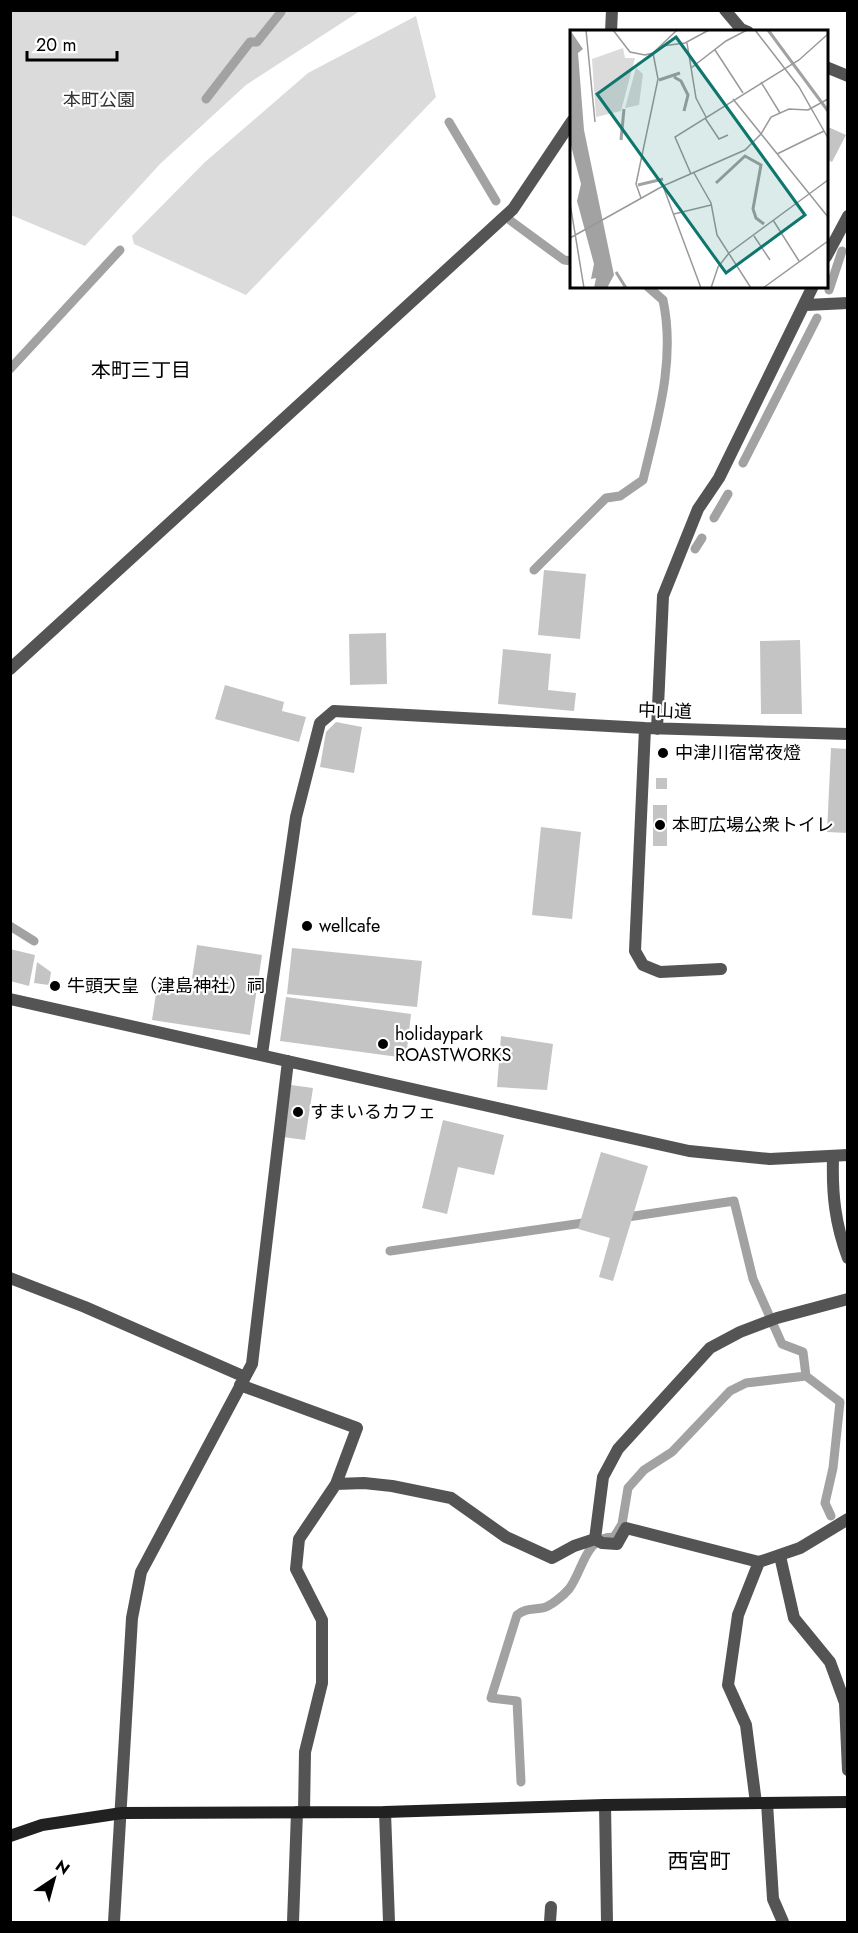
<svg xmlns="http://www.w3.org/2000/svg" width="858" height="1933" font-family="Jost,'Noto Sans JP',sans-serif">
	<rect width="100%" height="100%" fill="#fff"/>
	<path fill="#dbdbdb" d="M 10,11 L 11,10 L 360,11 L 246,85 L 160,164 L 85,246 L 11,215 Z
		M 416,16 L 436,97 L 246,295 L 134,244 L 132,236 L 205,162 L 308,73 Z"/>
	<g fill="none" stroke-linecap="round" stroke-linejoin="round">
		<path stroke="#a2a2a2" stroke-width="9" d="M 206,99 L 250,42 L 257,42 L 281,12
			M 449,122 L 496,201
			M 511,221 L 564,260 L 572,261
			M 829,290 L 842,251
			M 10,369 L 120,250
			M 743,463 L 817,318
			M 714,518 L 728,494
			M 695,549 L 702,538
			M 534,570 L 606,498 L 620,496 L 643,480 C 657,421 676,361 663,300 L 647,286
			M 10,926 L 34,941
			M 390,1251 L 590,1222
			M 806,1376 L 840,1402 L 833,1468 L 825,1503 L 831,1516
			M 521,1782 L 517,1701 L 491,1698 L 517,1615 C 526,1608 531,1610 542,1608 C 550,1607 564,1595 569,1589 C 583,1571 585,1536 614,1537 L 622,1524 L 628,1488 L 644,1470 L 672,1452 L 730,1391 L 746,1383 L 806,1376 L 803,1352 L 782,1344 L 753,1279 L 734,1201 L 621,1218"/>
	</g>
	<path fill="#c4c4c4" d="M 826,126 L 846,135 L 832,162 L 826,159 Z
		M 544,570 L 586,574 L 580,639 L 538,635 Z
		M 386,633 L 387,684 L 350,685 L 349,634 Z
		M 800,640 L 802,714 L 761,714 L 760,641 Z
		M 503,649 L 551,654 L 548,690 L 576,693 L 574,711 L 498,704 Z
		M 225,685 L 284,702 L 282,711 L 306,717 L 299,742 L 215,719 Z
		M 336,722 L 362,727 L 354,773 L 320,767 L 326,732 Z
		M 831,748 L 848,749 L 848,833 L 827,832 Z
		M 656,778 L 667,778 L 667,789 L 656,789 Z
		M 653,805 L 667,805 L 667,846 L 653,846 Z
		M 541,827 L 581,832 L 572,919 L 532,915 Z
		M 197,945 L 262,955 L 250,1035 L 152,1020 L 157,987 L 190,992 Z
		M 292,948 L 422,961 L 417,1007 L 287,994 Z
		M 10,949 L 35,955 L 29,986 L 10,981 Z
		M 37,962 L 51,972 L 49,985 L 34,983 Z
		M 286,997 L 411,1014 L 406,1058 L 280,1041 Z
		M 501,1036 L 553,1044 L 547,1090 L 497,1087 Z
		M 291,1085 L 313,1088 L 305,1140 L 283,1137 Z
		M 443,1120 L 504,1135 L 494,1175 L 458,1167 L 447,1214 L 422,1208 Z
		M 601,1152 L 648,1166 L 613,1281 L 599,1277 L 610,1238 L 578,1229 Z"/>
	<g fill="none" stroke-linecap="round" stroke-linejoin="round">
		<path stroke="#545454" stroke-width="12" d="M 833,1158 C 832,1194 835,1224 848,1258
			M 848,1299 L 777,1318 L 740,1332 L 710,1348 L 618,1449 L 603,1477 L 595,1539 L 602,1543 L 617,1544 L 626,1528 L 759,1562 L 800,1548 L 848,1519
			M 240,1385 L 357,1428 L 336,1484 L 299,1539 L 296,1569 L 322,1620 L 322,1683 L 305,1752 L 304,1812
			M 336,1484 L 364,1483 L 392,1486 L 451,1498 L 506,1537 L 552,1558 L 574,1546 L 595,1539
			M 780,1556 L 794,1618 L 830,1662 L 845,1703 L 848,1770
			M 756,1803 L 746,1725 L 728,1685 L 738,1615 L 759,1562
			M 767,1803 L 773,1899 L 783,1922
			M 293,1922 L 297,1812
			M 550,1922 L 551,1907"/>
		<path stroke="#545454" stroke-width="12" d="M 725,10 L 741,29 L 748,32
			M 611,32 L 612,10
			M 826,67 L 848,76
			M 826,257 L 848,216
			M 806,305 L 848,303
			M 10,669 L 513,209 L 572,121
			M 645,728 L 635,951 L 643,965 L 660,972 L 721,969
			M 657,729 L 663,596 L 698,509 L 719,478 L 813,286
			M 10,999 L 689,1151 L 770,1159 L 848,1155
			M 262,1054 L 296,817 L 320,723 L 334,711 L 645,728 L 848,734
			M 10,1278 L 85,1307 L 245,1377
			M 605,1805 L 607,1922
			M 385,1812 L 389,1922
			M 114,1922 L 132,1618 L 141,1572 L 252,1364 L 288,1061"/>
		<path stroke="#212121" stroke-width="12" d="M 10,1836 L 42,1825 L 122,1813 L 385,1812 L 605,1805 L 848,1802"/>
	</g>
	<g fill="#000" stroke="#fff" stroke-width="2">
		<circle cx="663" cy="753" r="6"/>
		<circle cx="660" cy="825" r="6"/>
		<circle cx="307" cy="926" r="6"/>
		<circle cx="55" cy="986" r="6"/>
		<circle cx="383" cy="1044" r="6"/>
		<circle cx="298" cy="1112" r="6"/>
	</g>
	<g text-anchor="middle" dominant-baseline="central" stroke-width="4.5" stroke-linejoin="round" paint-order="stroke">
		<g font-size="18" fill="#323232" stroke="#fff">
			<text x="99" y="100">本町公園</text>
		</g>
		<g font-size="18" fill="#000" stroke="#fff">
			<text transform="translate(665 711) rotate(2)">中山道</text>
		</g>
		<g font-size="18" fill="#000" stroke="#fff" text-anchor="start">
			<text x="675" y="753">中津川宿常夜燈</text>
			<text x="672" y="825">本町広場公衆トイレ</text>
			<text x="319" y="926">wellcafe</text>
			<text x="67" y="986">牛頭天皇（津島神社）祠</text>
			<text x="395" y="1034">holidaypark<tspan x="395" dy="21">ROASTWORKS</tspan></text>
			<text x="310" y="1112">すまいるカフェ</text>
		</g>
		<g font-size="20" fill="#000" stroke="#fff">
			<text x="141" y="370">本町三丁目</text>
		</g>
		<g font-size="21" fill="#000" stroke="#fff">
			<text x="699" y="1861">西宮町</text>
		</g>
	</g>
	<g transform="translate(570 30)">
		<rect width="258" height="258" fill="#fff"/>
		<path d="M 53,18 L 55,28 L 65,28 L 51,81 L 26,87 L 22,29 ZM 66,38 L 73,44 L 69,75 L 55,78 Z" fill="#dbdbdb"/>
		<path d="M 0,0 L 13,19 L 8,23 L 14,100 L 44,245 L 37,258 L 24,258 L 26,248 L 21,249 L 24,234 L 7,171 L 11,154 L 0,112 Z" fill="#a2a2a2"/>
		<path fill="none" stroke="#a2a2a2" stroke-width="3" d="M 198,0 L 258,81M 104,47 L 111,51 L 118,65 L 114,81M 89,50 L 110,43M 51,110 L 54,79M 146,153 L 175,126 L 191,135 L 183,179 L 186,188 L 194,194M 68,155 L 93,149M 46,242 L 56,258"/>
		<path fill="none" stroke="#999" stroke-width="1.5" d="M 16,0 L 25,92M 43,0 L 60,22 L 75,25 L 83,23 L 107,0M 185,0 L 229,57 L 258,108M 117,13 L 126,68 L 136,87M 92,16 L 115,13 L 139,0M 145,20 L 173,63M 121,38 L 156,11 L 177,0M 191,52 L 210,83M 163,69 L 258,187M 135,88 L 149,109 L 158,105M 207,124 L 254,101M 124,143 L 141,173 L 147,205 L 181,258M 121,144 L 105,107 L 229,30 L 258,4M 93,156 L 131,258M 71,168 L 66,154 L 88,49 L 83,23M 0,173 L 14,258M 104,184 L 141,175M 203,190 L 229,231M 184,206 L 200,230M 0,208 L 93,156 L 175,120 L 191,104 L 201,87 L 219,79 L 238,80 L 258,69M 141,258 L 148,237 L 159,223 L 258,150M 193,258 L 258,211"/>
		<path fill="#0f766e" fill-opacity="0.15" stroke="#0f766e" stroke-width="3" d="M 106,7 L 235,185 L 156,243 L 27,64 Z"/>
		<rect width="258" height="258" fill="none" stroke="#000" stroke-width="3"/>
	</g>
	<rect width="858" height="1933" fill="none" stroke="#000000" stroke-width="24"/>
	<g transform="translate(54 1879) rotate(36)" stroke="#ffffff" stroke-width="4.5" paint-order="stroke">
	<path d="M0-4.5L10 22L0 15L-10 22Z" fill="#000000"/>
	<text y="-9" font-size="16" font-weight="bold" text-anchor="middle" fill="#000000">N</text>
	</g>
	<path d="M27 51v9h90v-9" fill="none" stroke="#000000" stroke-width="3"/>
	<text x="36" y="51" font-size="18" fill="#000000" stroke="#ffffff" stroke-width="4.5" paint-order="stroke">20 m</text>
</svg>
